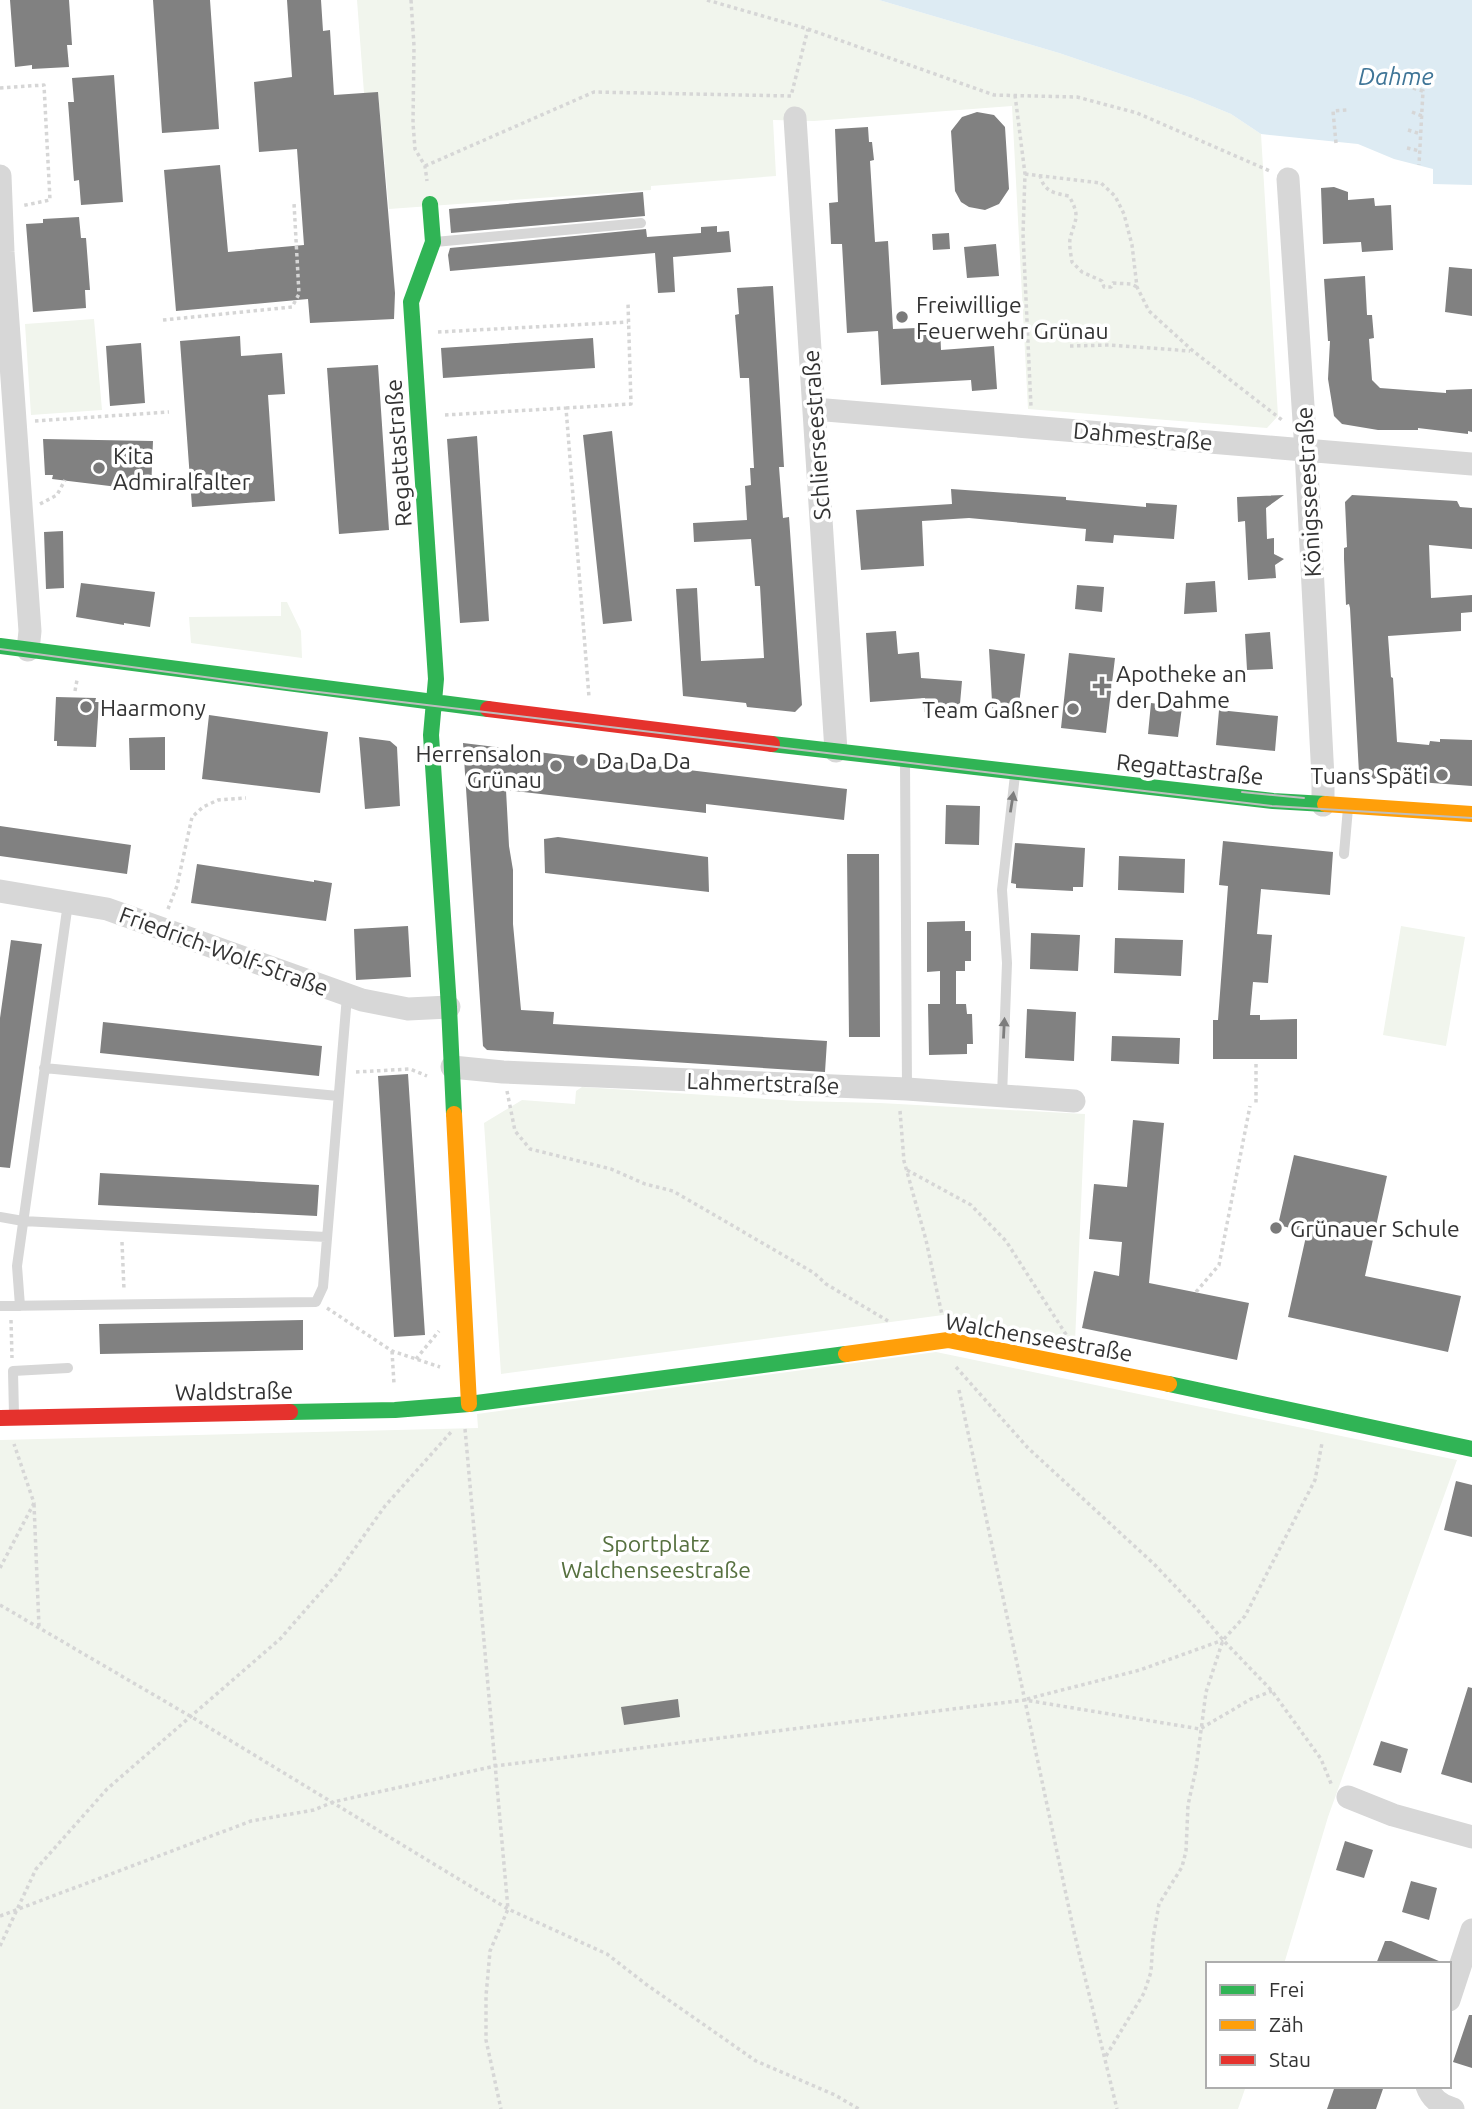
<svg xmlns="http://www.w3.org/2000/svg" width="1472" height="2109" font-family="Ubuntu,sans-serif">
	<rect width="100%" height="100%" fill="#fff"/>
	<path fill="#f1f5ed" d="M 357,0 L 879,0 L 1059,53 L 1192,98 L 1231,114 L 1261,134 L 1278,416 L 1267,428 L 1028,409 L 1012,106 L 814,121 L 773,120 L 776,176 L 651,186 L 651,190 L 389,209 L 378,93 L 364,93 Z
		M 94,319 L 102,410 L 31,415 L 25,324 Z
		M 281,602 L 287,602 L 301,631 L 302,658 L 191,643 L 189,617 L 281,616 Z
		M 1401,926 L 1465,937 L 1446,1046 L 1383,1035 Z
		M 582,1087 L 798,1101 L 880,1103 L 1085,1114 L 1075,1342 L 943,1315 L 501,1374 L 484,1123 L 522,1100 L 575,1104 L 576,1091 Z
		M 936,1352 L 1457,1460 L 1328,1817 L 1284,1964 L 1208,1964 L 1208,2086 L 1246,2086 L 1238,2109 L 0,2109 L 0,1440 L 478,1428 L 477,1414 Z"/>
	<path fill="#ddebf3" d="M 879,0 L 1472,0 L 1472,185 L 1433,184 L 1433,169 L 1394,159 L 1358,144 L 1261,134 L 1231,114 L 1192,98 L 1059,53 Z"/>
	<path fill="#818181" d="M 10,0 L 69,0 L 72,45 L 67,45 L 69,67 L 32,69 L 32,65 L 15,67 Z
		M 153,0 L 210,0 L 219,129 L 162,133 Z
		M 287,0 L 321,0 L 323,31 L 330,30 L 334,95 L 378,92 L 395,293 L 394,319 L 310,323 L 308,299 L 176,311 L 164,170 L 220,165 L 228,252 L 304,245 L 297,149 L 259,152 L 254,82 L 292,77 Z
		M 114,75 L 123,202 L 81,205 L 79,180 L 74,181 L 68,102 L 74,102 L 72,78 Z
		M 977,112 L 994,115 L 1005,127 L 1009,189 L 999,204 L 985,210 L 969,207 L 961,202 L 955,191 L 951,131 L 962,117 Z
		M 868,127 L 869,142 L 872,142 L 874,160 L 870,161 L 875,242 L 888,241 L 893,329 L 940,327 L 941,350 L 994,346 L 997,389 L 972,391 L 971,380 L 881,385 L 878,331 L 847,333 L 842,244 L 831,244 L 829,203 L 838,202 L 835,129 Z
		M 1334,187 L 1348,192 L 1348,200 L 1374,198 L 1375,206 L 1391,205 L 1393,250 L 1362,252 L 1361,242 L 1323,244 L 1321,188 Z
		M 643,192 L 645,216 L 451,233 L 449,209 Z
		M 79,217 L 81,238 L 86,238 L 90,290 L 85,290 L 86,308 L 33,312 L 26,224 L 43,223 L 43,219 Z
		M 717,226 L 717,232 L 729,231 L 731,252 L 673,257 L 675,292 L 658,293 L 655,253 L 450,271 L 448,255 L 450,248 L 646,229 L 647,237 L 701,233 L 701,227 Z
		M 949,233 L 950,249 L 933,250 L 932,234 Z
		M 996,244 L 999,276 L 967,278 L 964,247 Z
		M 1449,267 L 1472,269 L 1472,316 L 1445,312 Z
		M 1365,276 L 1367,315 L 1372,315 L 1374,338 L 1369,339 L 1372,380 L 1380,388 L 1446,393 L 1446,390 L 1472,389 L 1472,432 L 1468,431 L 1468,434 L 1418,428 L 1418,430 L 1378,430 L 1342,424 L 1334,416 L 1328,379 L 1330,341 L 1328,341 L 1324,279 Z
		M 773,286 L 784,467 L 779,467 L 783,518 L 789,517 L 802,705 L 795,712 L 747,707 L 746,703 L 683,696 L 676,589 L 697,588 L 701,661 L 764,658 L 760,586 L 755,586 L 751,539 L 694,542 L 693,523 L 747,520 L 745,486 L 751,485 L 750,468 L 754,468 L 749,378 L 740,378 L 735,315 L 739,314 L 737,288 Z
		M 240,336 L 241,356 L 282,353 L 285,394 L 268,395 L 275,501 L 192,507 L 180,341 Z
		M 593,338 L 595,368 L 443,378 L 441,348 Z
		M 141,343 L 145,403 L 110,406 L 106,346 Z
		M 378,365 L 389,530 L 339,534 L 327,368 Z
		M 612,431 L 632,621 L 603,624 L 583,435 Z
		M 477,436 L 489,621 L 460,623 L 447,439 Z
		M 43,439 L 153,441 L 151,491 L 52,479 L 53,475 L 45,475 Z
		M 951,489 L 1066,497 L 1066,500 L 1146,507 L 1146,503 L 1177,505 L 1174,539 L 1114,535 L 1113,543 L 1085,541 L 1086,529 L 969,518 L 922,521 L 924,566 L 861,570 L 856,510 L 952,504 Z
		M 1284,495 L 1266,508 L 1267,539 L 1274,538 L 1274,554 L 1284,559 L 1275,565 L 1276,578 L 1248,580 L 1245,521 L 1238,522 L 1237,497 Z
		M 1352,495 L 1457,501 L 1460,507 L 1472,508 L 1472,549 L 1429,545 L 1431,598 L 1472,595 L 1472,612 L 1461,613 L 1461,631 L 1388,636 L 1391,677 L 1393,678 L 1397,742 L 1429,745 L 1430,741 L 1440,742 L 1440,739 L 1472,740 L 1472,786 L 1365,778 L 1359,773 L 1350,608 L 1349,604 L 1346,605 L 1344,559 L 1344,548 L 1347,547 L 1345,502 Z
		M 63,531 L 64,588 L 46,589 L 44,532 Z
		M 1215,581 L 1217,612 L 1184,614 L 1186,583 Z
		M 81,583 L 155,592 L 150,627 L 124,623 L 124,625 L 76,617 Z
		M 1077,585 L 1104,587 L 1102,612 L 1075,609 Z
		M 896,631 L 898,654 L 919,652 L 921,678 L 962,681 L 959,715 L 924,712 L 925,698 L 870,702 L 866,633 Z
		M 1270,632 L 1273,669 L 1247,670 L 1245,634 Z
		M 989,649 L 1025,654 L 1017,721 L 993,719 Z
		M 1069,653 L 1115,658 L 1106,733 L 1061,728 Z
		M 56,697 L 96,698 L 95,702 L 99,702 L 96,747 L 57,746 L 57,741 L 54,741 Z
		M 1151,703 L 1182,707 L 1178,737 L 1148,734 Z
		M 1219,710 L 1278,716 L 1275,751 L 1216,745 Z
		M 209,715 L 328,732 L 320,793 L 202,779 Z
		M 165,737 L 165,770 L 130,770 L 129,738 Z
		M 359,737 L 390,741 L 397,747 L 400,806 L 365,809 Z
		M 463,743 L 847,789 L 844,820 L 706,804 L 706,813 L 506,790 L 509,846 L 513,870 L 513,924 L 521,1010 L 554,1012 L 553,1024 L 827,1041 L 825,1072 L 487,1050 L 483,1046 Z
		M 946,805 L 980,806 L 979,845 L 945,844 Z
		M 0,826 L 131,845 L 127,874 L 0,856 Z
		M 558,837 L 708,857 L 709,892 L 545,873 L 544,839 Z
		M 1223,841 L 1333,852 L 1330,895 L 1261,889 L 1257,934 L 1272,935 L 1268,983 L 1253,982 L 1250,1015 L 1260,1015 L 1260,1020 L 1297,1019 L 1297,1059 L 1213,1059 L 1213,1020 L 1218,1020 L 1228,886 L 1219,885 Z
		M 1015,843 L 1085,848 L 1083,887 L 1073,887 L 1073,891 L 1016,888 L 1016,884 L 1011,883 Z
		M 847,854 L 879,854 L 880,1037 L 849,1037 Z
		M 1119,856 L 1185,859 L 1184,893 L 1118,890 Z
		M 197,864 L 314,882 L 314,880 L 332,883 L 326,921 L 191,903 Z
		M 965,921 L 965,931 L 971,931 L 971,961 L 965,961 L 965,971 L 956,971 L 956,1004 L 966,1004 L 967,1014 L 972,1014 L 973,1044 L 967,1044 L 967,1054 L 929,1055 L 928,1004 L 940,1004 L 940,971 L 927,972 L 927,922 Z
		M 408,926 L 411,977 L 356,980 L 354,929 Z
		M 1031,933 L 1080,935 L 1078,971 L 1030,969 Z
		M 1115,938 L 1183,940 L 1181,976 L 1114,973 Z
		M 11,940 L 42,944 L 10,1168 L 0,1167 L 0,1018 Z
		M 1027,1009 L 1076,1012 L 1074,1061 L 1025,1058 Z
		M 103,1022 L 322,1046 L 319,1076 L 100,1053 Z
		M 1112,1036 L 1180,1038 L 1179,1064 L 1111,1061 Z
		M 408,1074 L 425,1335 L 394,1337 L 378,1076 Z
		M 1133,1120 L 1164,1123 L 1149,1283 L 1249,1303 L 1237,1360 L 1082,1328 L 1094,1271 L 1119,1276 L 1122,1242 L 1089,1239 L 1094,1184 L 1127,1187 Z
		M 1294,1155 L 1387,1176 L 1365,1276 L 1461,1296 L 1448,1352 L 1288,1317 L 1307,1232 L 1278,1225 Z
		M 100,1173 L 319,1185 L 317,1216 L 98,1205 Z
		M 303,1320 L 303,1350 L 100,1354 L 99,1324 Z
		M 1456,1481 L 1472,1485 L 1472,1537 L 1444,1530 Z
		M 1468,1687 L 1472,1688 L 1472,1783 L 1441,1774 Z
		M 678,1699 L 680,1717 L 624,1725 L 621,1707 Z
		M 1381,1741 L 1408,1749 L 1401,1773 L 1373,1765 Z
		M 1345,1841 L 1373,1850 L 1364,1878 L 1336,1870 Z
		M 1411,1881 L 1437,1888 L 1429,1920 L 1402,1912 Z
		M 1385,1941 L 1391,1941 L 1446,1964 L 1376,1964 Z
		M 1469,2015 L 1472,2015 L 1472,2068 L 1453,2062 Z
		M 1335,2086 L 1384,2086 L 1376,2109 L 1327,2109 Z"/>
	<g fill="none" stroke-linecap="round" stroke-linejoin="round">
		<path stroke="#d6d6d6" stroke-width="3.5" stroke-dasharray="3.5 3.5" stroke-linecap="butt" d="M 411,0 L 414,46 L 413,123 L 415,149 L 425,166 L 427,181
			M 707,0 L 808,29 L 994,95 L 1077,97 L 1137,113 L 1270,171
			M 0,88 L 44,85 L 50,200 L 21,206
			M 1413,88 L 1423,91 L 1419,165
			M 1015,95 L 1025,174 L 1023,234 L 1031,407
			M 1412,112 L 1422,116
			M 1408,130 L 1421,134
			M 1336,143 L 1333,111 L 1347,110
			M 1407,148 L 1420,151
			M 425,166 L 594,92 L 791,96 L 808,29
			M 1025,174 L 1101,183 L 1115,196 L 1124,214 L 1132,245 L 1137,287 L 1149,311 L 1193,351 L 1282,420
			M 1040,175 C 1044,192 1054,193 1069,196 C 1081,217 1075,219 1070,239 C 1069,246 1071,255 1072,262 L 1082,272 L 1102,281 L 1104,287 L 1111,287 L 1113,283 L 1131,284 L 1137,287
			M 163,320 L 292,307 L 299,294 L 294,203
			M 438,332 L 628,322
			M 1070,346 L 1110,345 L 1190,351
			M 566,408 L 631,404 L 628,303
			M 445,415 L 566,408 L 589,697
			M 35,421 L 169,412
			M 40,504 L 57,495 L 65,480
			M 75,691 L 77,680
			M 168,909 L 177,886 L 192,817 L 203,807 L 218,800 L 246,798
			M 1256,1064 L 1256,1103
			M 356,1072 L 410,1069 L 427,1076
			M 507,1091 L 515,1131 L 530,1149 L 611,1169 L 645,1184 L 673,1191 L 814,1273 L 826,1284 L 888,1321
			M 900,1111 L 904,1161 L 926,1240 L 942,1315
			M 907,1170 L 971,1205 L 1006,1241 L 1067,1336
			M 122,1242 L 124,1290
			M 1196,1292 L 1219,1265 L 1250,1106
			M 327,1308 L 392,1351 L 440,1367
			M 11,1320 L 12,1358
			M 392,1351 L 394,1384
			M 416,1359 L 439,1331
			M 956,1367 L 1028,1448 L 1154,1564 L 1196,1608 L 1223,1640 L 1272,1691 L 1321,1759 L 1332,1786
			M 959,1390 L 1074,1932 L 1117,2109
			M 465,1429 L 508,1909 L 490,1951 L 486,1996 L 486,2040 L 501,2109
			M 34,1504 L 39,1627
			M 0,1568 L 34,1503 L 14,1444
			M 0,1605 L 190,1716 L 508,1909 L 607,1954 L 647,1985 L 756,2061 L 835,2095 L 859,2109
			M 1027,1699 L 1140,1670 L 1223,1640
			M 0,1916 L 251,1821 L 314,1810 L 333,1802 L 495,1766 L 1025,1700 L 1200,1729 L 1251,1699 L 1272,1691
			M 0,1946 L 36,1869 L 107,1789 L 280,1639 L 336,1575 L 385,1506 L 452,1431
			M 1106,2056 L 1144,1993 L 1151,1972 L 1153,1939 L 1159,1904 L 1182,1867 L 1186,1851 L 1188,1805 L 1196,1769 L 1206,1692 L 1223,1640 L 1245,1616 L 1315,1480 L 1322,1443"/>
		<path stroke="#d7d7d7" stroke-width="10" d="M 435,242 L 641,223
			M 905,762 L 907,1089
			M 1344,854 L 1348,808
			M 44,1068 L 338,1096
			M 1002,1096 L 1007,963 L 1002,890 L 1015,775
			M 0,1217 L 23,1221 L 326,1237
			M 0,1306 L 316,1302 L 323,1287 L 347,996
			M 20,1306 L 17,1266 L 68,903
			M 14,1415 L 13,1371 L 68,1368"/>
		<path stroke="#d7d7d7" stroke-width="23" d="M 795,118 L 836,751
			M 0,176 L 3,252 L 30,631 L 28,650
			M 1288,179 L 1306,451 L 1323,778 L 1323,805
			M 814,409 L 1472,464
			M 0,891 L 107,909 L 362,1000 L 408,1009 L 449,1007
			M 452,1067 L 503,1072 L 907,1089 L 1074,1101
			M 1348,1797 L 1393,1815 L 1472,1837
			M 1449,2000 L 1472,1930
			M 1427,2086 C 1431,2098 1441,2106 1453,2109"/>
		<path stroke="#30b455" stroke-width="16" d="M 430,204 L 433,242 L 411,302 L 436,679 L 431,735 L 449,1007 L 454,1114
			M 0,646 L 488,709
			M 772,744 L 1273,801 L 1325,804
			M 1169,1384 L 1472,1449
			M 290,1412 L 395,1410 L 469,1404 L 846,1354"/>
		<path stroke="#ff9f0a" stroke-width="16" d="M 1325,804 L 1472,814
			M 454,1114 L 469,1404
			M 846,1354 L 948,1340 L 1169,1384"/>
		<path stroke="#e5322d" stroke-width="16" d="M 488,709 L 772,744
			M 0,1418 L 290,1412"/>
		<path stroke="#bebebe" stroke-width="2" d="M 0,649 L 293,689 L 1119,788 L 1272,806 L 1472,818
			M 1242,792 L 1304,798"/>
	</g>
	<defs><path id="oneway-solid" d="M-6-.8H1V-3.2L6.5 0L1 3.2V.8H-6Z" transform="scale(1.75)"/></defs>
	<g fill="#7d7d7d">
		<use href="#oneway-solid" transform="translate(1012 802) rotate(-81)"/>
		<use href="#oneway-solid" transform="translate(1004 1028) rotate(-87)"/>
	</g>
	<g fill="#7a7a7a" stroke="#fff" stroke-width="2.5">
		<circle cx="902" cy="317" r="7"/>
		<circle cx="99" cy="468" r="7"/>
		<path d="M1098.5 675.5h7v7h7v7h-7v7h-7v-7h-7v-7h7z"/>
		<circle cx="86" cy="707" r="7"/>
		<circle cx="1073" cy="709" r="7"/>
		<circle cx="582" cy="760" r="7"/>
		<circle cx="556" cy="766" r="7"/>
		<circle cx="1442" cy="775" r="7"/>
		<circle cx="1276" cy="1228" r="7"/>
	</g>
	<g text-anchor="middle" dominant-baseline="central" stroke-width="7" stroke-linejoin="round" paint-order="stroke">
		<g font-size="23" fill="#333" stroke="#fff" text-anchor="start">
			<text x="916" y="304">Freiwillige<tspan x="916" dy="26">Feuerwehr Grünau</tspan></text>
			<text x="113" y="455">Kita<tspan x="113" dy="26">Admiralfalter</tspan></text>
			<text x="1116" y="673">Apotheke an<tspan x="1116" dy="26">der Dahme</tspan></text>
			<text x="100" y="707">Haarmony</text>
			<text x="1059" y="709" text-anchor="end">Team Gaßner</text>
			<text x="542" y="753" text-anchor="end">Herrensalon<tspan x="542" dy="26">Grünau</tspan></text>
			<text x="596" y="760">Da Da Da</text>
			<text x="1428" y="775" text-anchor="end">Tuans Späti</text>
			<text x="1290" y="1228">Grünauer Schule</text>
		</g>
		<g font-size="23" fill="#333" stroke="#fff">
			<text transform="translate(816 435) rotate(-94)">Schlierseestraße</text>
			<text transform="translate(1143 436) rotate(5)">Dahmestraße</text>
			<text transform="translate(398 453) rotate(-94)">Regattastraße</text>
			<text transform="translate(1308 492) rotate(-93)">Königsseestraße</text>
			<text transform="translate(1190 769) rotate(6)">Regattastraße</text>
			<text transform="translate(224 951) rotate(20)">Friedrich-Wolf-Straße</text>
			<text transform="translate(763 1083) rotate(2)">Lahmertstraße</text>
			<text transform="translate(1039 1337) rotate(10)">Walchenseestraße</text>
			<text transform="translate(234 1391) rotate(-1)">Waldstraße</text>
		</g>
		<g font-size="23" fill="#56703f" stroke="#fff">
			<text x="656" y="1543">Sportplatz<tspan x="656" dy="26">Walchenseestraße</tspan></text>
		</g>
		<g font-size="24" font-style="italic" fill="#3f7597" stroke="#fff">
			<text x="1396" y="76">Dahme</text>
		</g>
	</g>
	<rect x="1206" y="1962" width="245" height="126" fill="#ffffff" stroke="#adadad" stroke-width="2"/>
	<rect x="1220" y="1985" width="35" height="10" fill="#30b455" stroke="#adadad" stroke-width="2"/>
	<text x="1269" y="1997" font-size="21" fill="#333333">Frei</text>
	<rect x="1220" y="2020" width="35" height="10" fill="#ff9f0a" stroke="#adadad" stroke-width="2"/>
	<text x="1269" y="2032" font-size="21" fill="#333333">Zäh</text>
	<rect x="1220" y="2055" width="35" height="10" fill="#e5322d" stroke="#adadad" stroke-width="2"/>
	<text x="1269" y="2067" font-size="21" fill="#333333">Stau</text>
</svg>
